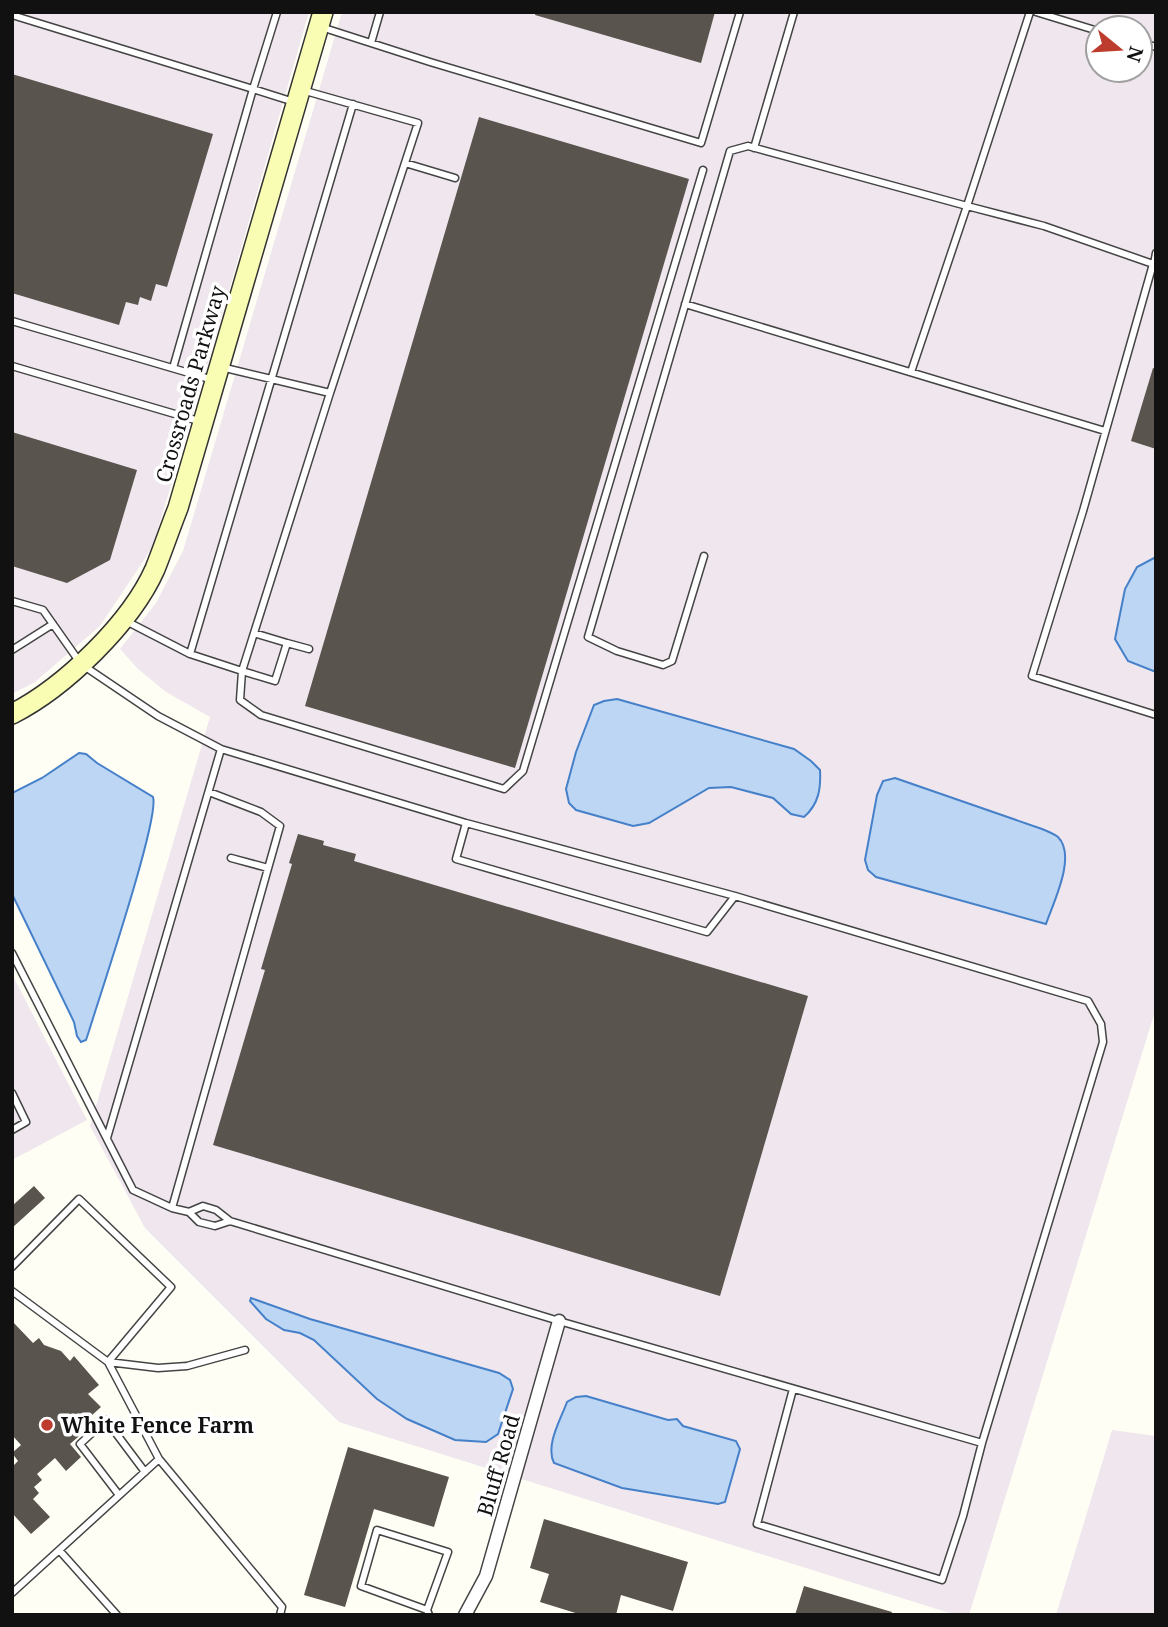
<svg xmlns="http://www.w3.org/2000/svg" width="1168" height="1627" font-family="'Noto Serif',serif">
	<rect width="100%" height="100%" fill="#fffef5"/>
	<path fill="#efe6ee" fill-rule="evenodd" d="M 12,12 L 309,12 L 207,367 L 152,548 L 100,626 L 35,682 L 12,694 Z
		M 342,12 L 1156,12 L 1156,1008 L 969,1615 L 956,1615 L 339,1422 L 145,1228 L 90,1126 L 210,717 L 166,692 L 138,669 L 120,649 L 156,603 L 183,551 ZM 1098,28 L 1140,28 L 1140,70 L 1098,70 Z
		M 12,974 L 87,1120 L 12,1160 Z
		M 1112,1430 L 1156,1436 L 1156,1615 L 1056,1615 Z"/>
	<path fill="#bcd6f4" stroke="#4580c9" stroke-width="2" d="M 1156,557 L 1156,672 L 1128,661 L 1115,639 L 1125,589 L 1137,567 Z
		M 617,699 L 794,749 L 811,761 L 820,770 C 821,788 819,804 804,817 L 791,814 L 773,798 L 731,787 L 709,788 L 649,823 L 633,826 L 576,810 L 569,803 L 566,789 L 576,752 L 594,705 L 604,701 Z
		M 79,753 L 86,754 L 97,763 L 153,797 C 160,818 99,998 89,1031 L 86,1040 L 81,1042 L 77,1036 L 74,1022 L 12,894 L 12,793 L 42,778 Z
		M 895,778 L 1042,829 C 1047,831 1054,834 1058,837 C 1077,856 1053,903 1046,924 L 876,877 L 868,870 L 865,860 L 877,795 L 883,781 Z
		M 251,1298 L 310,1319 L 499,1373 L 510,1380 L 513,1389 L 498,1434 L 486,1442 L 455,1440 L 407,1419 L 377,1399 L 314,1340 L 300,1333 L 284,1330 L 266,1319 L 250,1301 Z
		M 586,1396 L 668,1420 L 677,1419 L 683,1426 L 736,1441 L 740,1449 L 725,1502 L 718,1504 L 622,1488 L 554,1463 C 545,1445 561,1419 567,1402 L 576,1397 Z"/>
	<path fill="#59544d" d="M 536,12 L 715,12 L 701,63 L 535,15 Z
		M 12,74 L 213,134 L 167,287 L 156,284 L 151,301 L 140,297 L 138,305 L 126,302 L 119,325 L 12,293 Z
		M 479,117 L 689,179 L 515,768 L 305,706 Z
		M 1153,368 L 1156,369 L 1156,449 L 1131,441 Z
		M 12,432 L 137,470 L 110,560 L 67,583 L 12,566 Z
		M 298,834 L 324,841 L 323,845 L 356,854 L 354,861 L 808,996 L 720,1296 L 213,1145 L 265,970 L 261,969 L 292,864 L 289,863 Z
		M 34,1186 L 45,1198 L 12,1228 L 12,1206 Z
		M 12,1321 L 33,1343 L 39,1338 L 44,1345 L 61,1351 L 70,1361 L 74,1356 L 99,1385 L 88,1394 L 101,1407 L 81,1425 L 86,1430 L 70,1444 L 81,1457 L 66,1471 L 55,1458 L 37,1474 L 42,1480 L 34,1487 L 39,1493 L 33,1499 L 50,1517 L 31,1534 L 12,1513 L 12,1467 L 18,1461 L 12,1453 L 21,1445 L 12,1435 Z
		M 348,1447 L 449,1477 L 434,1527 L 374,1509 L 345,1607 L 304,1595 Z
		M 544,1519 L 688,1562 L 673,1611 L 621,1595 L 616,1615 L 582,1615 L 540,1602 L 549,1574 L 530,1568 Z
		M 804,1586 L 892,1612 L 891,1615 L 795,1615 Z"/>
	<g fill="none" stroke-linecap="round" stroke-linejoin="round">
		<defs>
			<path id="lane" d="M 1030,12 L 967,206 L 1044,226 L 1153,264 L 1083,511 L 1032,676 L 1156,715
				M 1036,12 L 1098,31
				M 12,15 L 253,89 L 277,12
				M 321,27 L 430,62 L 701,143 L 740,12
				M 1140,42 L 1156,47
				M 371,43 L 380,12
				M 302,90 L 418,123 L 330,393
				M 754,148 L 794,12
				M 405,163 L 455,178
				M 1154,264 L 1156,253
				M 685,304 L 1105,431
				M 12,321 L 213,380
				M 12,366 L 202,422
				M 221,367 L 330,393 L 242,671 L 275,681 L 287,643 L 254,633
				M 173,368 L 253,89 L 294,102
				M 704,556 L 672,661 L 663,665 L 617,651 L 588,637 L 730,151 L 748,146 L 967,206 L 911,372
				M 12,601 L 43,610 L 81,664 L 158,716 L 221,749 L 107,1138
				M 126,621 L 190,654 L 242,671 L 240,700 L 261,715 L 504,789 L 523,771 L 703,170
				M 287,643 L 309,649
				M 12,650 L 53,624
				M 190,654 L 353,104
				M 221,749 L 466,823 L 735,896 L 707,932 L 456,859 L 466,823
				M 231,858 L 268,868
				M 735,896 L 1088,1001 L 1101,1024 L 1103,1042 L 982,1443
				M 12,953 L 133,1190 L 172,1208 L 280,826 L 261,812 L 209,792
				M 12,1093 L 26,1122 L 12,1130
				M 172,1208 L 189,1212 L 199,1222 L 215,1226 L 230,1221 L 216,1210 L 203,1206 L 189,1212
				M 230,1221 L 559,1321 L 982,1443 L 963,1516 L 942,1580 L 757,1524 L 793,1389
				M 12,1267 L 79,1199 L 171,1287 L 108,1362
				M 12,1291 L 108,1362 L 159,1459 L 12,1593
				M 108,1362 L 158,1368 L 187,1366 L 245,1350
				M 159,1459 L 282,1607 L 280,1615
				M 119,1495 L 80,1444 L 106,1420 L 145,1472
				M 59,1550 L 117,1615
				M 427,1610 L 448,1552 L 377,1530 L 361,1586 L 427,1610 L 429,1615"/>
			<path id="street" d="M 465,1615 L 486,1576 L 559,1321"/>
			<path id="secondary" d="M 12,714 C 65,687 131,623 155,569 C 163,549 170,528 178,508 L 323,12"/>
		</defs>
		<use href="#lane" stroke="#444" stroke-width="9"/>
		<use href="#street" stroke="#444" stroke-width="15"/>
		<use href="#secondary" stroke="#333" stroke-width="22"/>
		<use href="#lane" stroke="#fff" stroke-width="6"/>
		<use href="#street" stroke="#fff" stroke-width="12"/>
		<use href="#secondary" stroke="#f9fcb3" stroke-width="19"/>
	</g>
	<circle fill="#bd3c2d" stroke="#fff" stroke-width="2.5" cx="47" cy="1425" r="7"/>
	<g text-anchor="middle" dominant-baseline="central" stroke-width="7" stroke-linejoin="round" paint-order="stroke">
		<g font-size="21" fill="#111" stroke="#fff">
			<text transform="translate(190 384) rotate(-74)">Crossroads Parkway</text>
			<text transform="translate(498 1465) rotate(-74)">Bluff Road</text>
		</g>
		<g font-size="21" font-weight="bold" fill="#111" stroke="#fff" text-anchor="start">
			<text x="61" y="1425">White Fence Farm</text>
		</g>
	</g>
	<rect width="1168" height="1627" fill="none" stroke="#111111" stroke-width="28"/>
	<g transform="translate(1119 49) rotate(108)"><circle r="33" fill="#ffffff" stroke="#a0a0a0" stroke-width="2"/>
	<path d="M0-5L12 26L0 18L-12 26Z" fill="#bd3c2d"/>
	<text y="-10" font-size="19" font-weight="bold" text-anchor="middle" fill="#111111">N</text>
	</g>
</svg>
